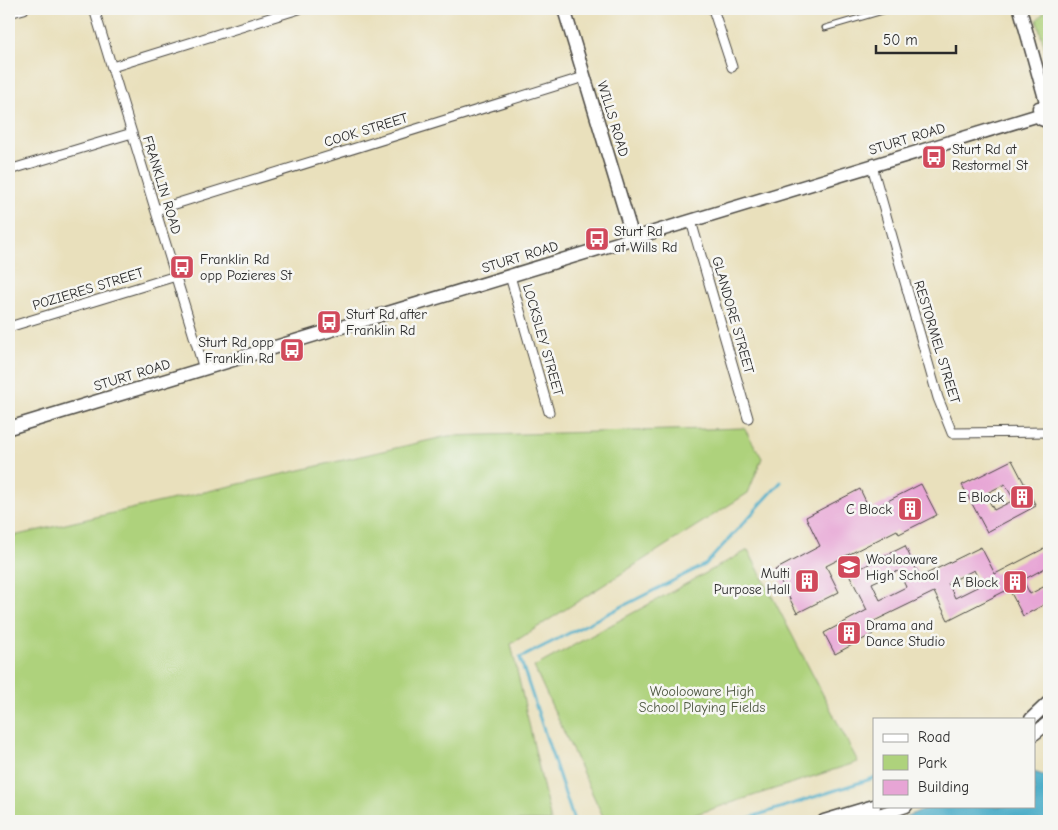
<svg xmlns="http://www.w3.org/2000/svg" width="1058" height="830" font-family="'Comic Neue',sans-serif">
	<rect width="100%" height="100%" fill="#f6f6f2"/>
	<filter id="ink" filterUnits="userSpaceOnUse"><feTurbulence type="fractalNoise" baseFrequency=".02" numOctaves="2"/><feDisplacementMap in="SourceGraphic" scale="10" xChannelSelector="R" yChannelSelector="G"/><feConvolveMatrix kernelMatrix="1 2 1 2 8 2 1 2 1" color-interpolation-filters="sRGB"/></filter>
	<filter id="wash" filterUnits="userSpaceOnUse"><feTurbulence type="fractalNoise" baseFrequency=".0096" numOctaves="4" result="noise"/><feDisplacementMap in="SourceGraphic" scale="20" xChannelSelector="R" yChannelSelector="G"/><feGaussianBlur stdDeviation="1.12" result="paint"/><feColorMatrix in="noise" values="0 0 0 0 0 0 0 0 0 0 0 0 0 0 0 0 0 1.4 0 .05"/><feComposite in="paint" operator="in"/></filter>
	<g filter="url(#wash)">
		<rect width="100%" height="100%" fill="#e9e0bc"/>
		<path fill="#aed27c" stroke="#6c7e54" d="M 1047,9 L 1049,9 L 1049,63 L 1037,20 Z
			M 744,428 L 762,458 L 748,493 L 511,644 L 551,821 L 9,821 L 9,537 L 448,436 Z
			M 748,550 L 858,762 L 675,821 L 605,821 L 534,667 Z"/>
		<path fill="#48acc7" stroke="#3a6c79" d="M 1034,772 L 1049,777 L 1049,821 L 895,821 L 932,806 L 1034,806 Z"/>
		<g fill="none" stroke-linecap="round" stroke-linejoin="round">
			<path stroke="#48acc7" stroke-width="3" d="M 574,821 L 520,658 L 706,564 L 781,482
				M 739,821 L 874,778"/>
		</g>
		<g id="blocks">
			<path fill="#e7a5d5" fill-rule="evenodd" d="M 1012,460 L 1036,506 L 987,532 L 962,485 ZM 1005,484 L 1014,500 L 994,510 L 985,494 Z
				M 921,484 L 937,515 L 899,534 L 897,530 L 826,566 L 839,592 L 797,613 L 775,570 L 820,546 L 806,517 L 860,489 L 870,510 Z
				M 905,546 L 920,577 L 981,547 L 995,574 L 1049,546 L 1049,566 L 1023,580 L 1030,594 L 1049,584 L 1049,602 L 1023,616 L 1009,589 L 948,620 L 934,592 L 868,624 L 873,634 L 835,654 L 824,633 L 867,610 L 849,574 ZM 974,570 L 981,585 L 955,598 L 948,583 ZM 898,571 L 906,587 L 880,600 L 872,583 Z"/>
		</g>
	</g>
	<g filter="url(#ink)">
		<use href="#blocks" fill-opacity="0" stroke="#484641" stroke-width="1"/>
		<g fill="none" stroke-linecap="round" stroke-linejoin="round">
			<defs>
				<path id="lane" d="M 825,28 L 890,9"/>
				<path id="street" d="M 94,9 L 204,369
					M 713,9 L 732,67
					M 9,13 L 24,9
					M 112,67 L 299,9
					M 872,166 L 938,398 L 952,433 L 1049,432
					M 9,170 L 132,133
					M 156,210 L 584,77
					M 691,221 L 748,418
					M 510,276 L 549,412
					M 9,327 L 176,276"/>
				<path id="secondary" d="M 564,9 L 633,238
					M 1020,9 L 1046,102
					M 1039,108 L 1041,119 L 1049,122
					M 9,428 L 1039,115
					M 1031,719 L 1049,702
					M 1034,734 L 1049,722
					M 824,821 L 874,806
					M 861,821 L 906,806"/>
			</defs>
			<use href="#lane" stroke="#484641" stroke-width="7"/>
			<use href="#street" stroke="#484641" stroke-width="11"/>
			<use href="#secondary" stroke="#484641" stroke-width="15"/>
			<use href="#lane" stroke="#fff" stroke-width="4.5"/>
			<use href="#street" stroke="#fff" stroke-width="9"/>
			<use href="#secondary" stroke="#fff" stroke-width="12"/>
		</g>
	</g>
	<defs>
		<symbol id="bus-square" viewBox="-11 -11 22 22"><rect x="-9" y="-9" width="18" height="18" rx="4" fill="#d1495b" stroke="#f6f6f2"/><path d="M-5-6H5V4H4V6H2V4H-2V6H-4V4H-5ZM-3.5-4V0h7V-4ZM-3.5 1.2v1.5H-2V1.2ZM2 1.2v1.5H3.5V1.2Z" fill="#fff"/></symbol>
		<symbol id="building-square" viewBox="-11 -11 22 22"><rect x="-9" y="-9" width="18" height="18" rx="4" fill="#d1495b" stroke="#f6f6f2"/><path d="M-4-6H4V6H1V3H-1V6H-4ZM-2.5-4.3h1.7v1.8h-1.7ZM.8-4.3h1.7v1.8H.8ZM-2.5-1h1.7V.8h-1.7ZM.8-1h1.7V.8H.8Z" fill="#fff"/></symbol>
		<symbol id="school-square" viewBox="-11 -11 22 22"><rect x="-9" y="-9" width="18" height="18" rx="4" fill="#d1495b" stroke="#f6f6f2"/><path d="M0-5L7-2L0 1L-7-2ZM-4 1L0 2.5L4 1V4Q0 6-4 4Z" fill="#fff"/></symbol>
	</defs>
	<g fill-rule="evenodd">
		<use href="#bus-square" x="920" y="143" width="28" height="28"/>
		<use href="#bus-square" x="583" y="225" width="28" height="28"/>
		<use href="#bus-square" x="168" y="253" width="28" height="28"/>
		<use href="#bus-square" x="315" y="308" width="28" height="28"/>
		<use href="#bus-square" x="278" y="336" width="28" height="28"/>
		<use href="#building-square" x="1008" y="483" width="28" height="28"/>
		<use href="#building-square" x="896" y="495" width="28" height="28"/>
		<use href="#school-square" x="835" y="553" width="28" height="28"/>
		<use href="#building-square" x="793" y="567" width="28" height="28"/>
		<use href="#building-square" x="1001" y="568" width="28" height="28"/>
		<use href="#building-square" x="835" y="619" width="28" height="28"/>
	</g>
	<g text-anchor="middle" dominant-baseline="central" stroke-width="5" stroke-linejoin="round" paint-order="stroke">
		<g font-size="14" fill="#2b2b2b" stroke="#f6f6f2">
			<text transform="translate(613 119) rotate(73)">WILLS ROAD</text>
			<text transform="translate(366 130) rotate(-17)">COOK STREET</text>
			<text transform="translate(907 139) rotate(-17)">STURT ROAD</text>
			<text transform="translate(162 185) rotate(73)">FRANKLIN ROAD</text>
			<text transform="translate(520 257) rotate(-17)">STURT ROAD</text>
			<text transform="translate(88 289) rotate(-17)">POZIERES STREET</text>
			<text transform="translate(733 315) rotate(74)">GLANDORE STREET</text>
			<text transform="translate(543 340) rotate(74)">LOCKSLEY STREET</text>
			<text transform="translate(937 342) rotate(73)">RESTORMEL STREET</text>
			<text transform="translate(132 375) rotate(-17)">STURT ROAD</text>
		</g>
		<g font-size="14" fill="#2b2b2b" stroke="#f6f6f2" text-anchor="start">
			<text x="952" y="149">Sturt Rd at<tspan x="952" dy="16">Restormel St</tspan></text>
			<text x="614" y="231">Sturt Rd<tspan x="614" dy="16">at Wills Rd</tspan></text>
			<text x="200" y="259">Franklin Rd<tspan x="200" dy="16">opp Pozieres St</tspan></text>
			<text x="346" y="314">Sturt Rd after<tspan x="346" dy="16">Franklin Rd</tspan></text>
			<text x="274" y="342" text-anchor="end">Sturt Rd opp<tspan x="274" dy="16">Franklin Rd</tspan></text>
			<text x="1004" y="497" text-anchor="end">E Block</text>
			<text x="892" y="509" text-anchor="end">C Block</text>
			<text x="866" y="559">Woolooware<tspan x="866" dy="16">High School</tspan></text>
			<text x="790" y="573" text-anchor="end">Multi<tspan x="790" dy="16">Purpose Hall</tspan></text>
			<text x="998" y="582" text-anchor="end">A Block</text>
			<text x="866" y="625">Drama and<tspan x="866" dy="16">Dance Studio</tspan></text>
		</g>
		<g font-size="14" fill="#4c553f" stroke="#f6f6f2">
			<text x="702" y="691">Woolooware High<tspan x="702" dy="16">School Playing Fields</tspan></text>
		</g>
	</g>
	<rect width="1058" height="830" fill="none" stroke="#f6f6f2" stroke-width="30"/>
	<rect x="873" y="718" width="162" height="90" fill="#f6f6f2" stroke="#a5a5a2"/>
	<rect x="883" y="734" width="25" height="8" fill="#ffffff" stroke="#a5a5a2"/>
	<text x="918" y="742" font-size="15" fill="#2b2b2b">Road</text>
	<rect x="883" y="755" width="25" height="15" fill="#aed27c" stroke="#a5a5a2"/>
	<text x="918" y="768" font-size="15" fill="#2b2b2b">Park</text>
	<rect x="883" y="780" width="25" height="15" fill="#e7a5d5" stroke="#a5a5a2"/>
	<text x="918" y="792" font-size="15" fill="#2b2b2b">Building</text>
	<path d="M876 45v8h80v-8" fill="none" stroke="#2b2b2b" stroke-width="2.5"/>
	<text x="883" y="45" font-size="15" fill="#2b2b2b" stroke="#f6f6f2" stroke-width="4" paint-order="stroke">50 m</text>
</svg>
